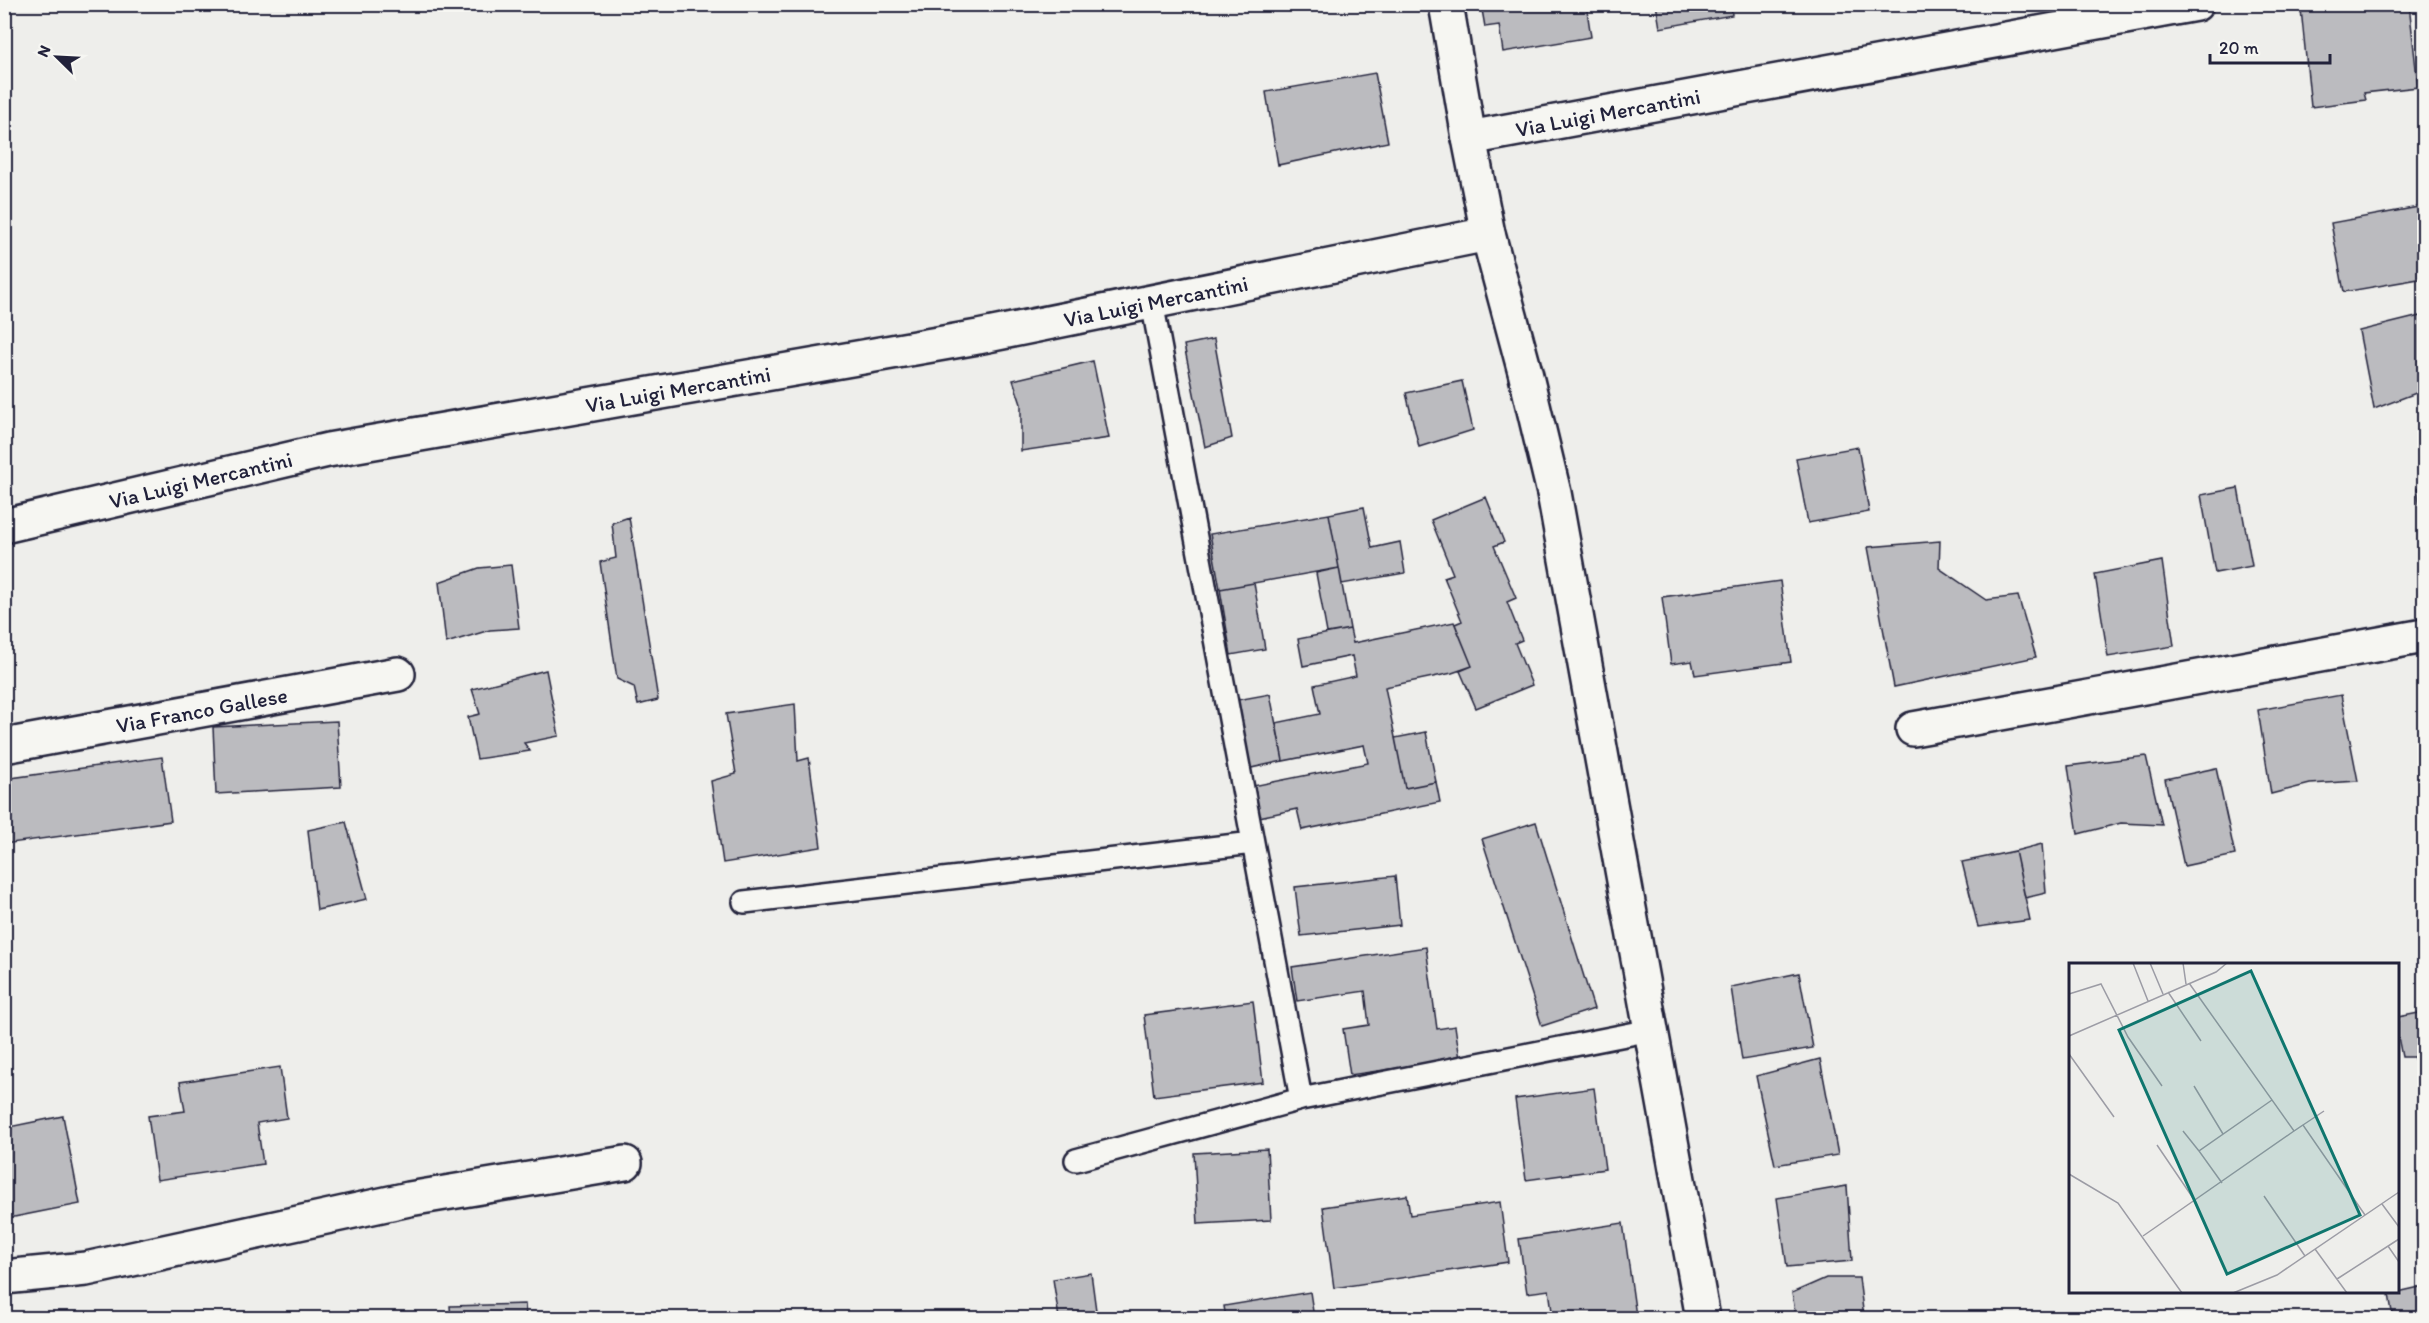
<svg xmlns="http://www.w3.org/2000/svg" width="2429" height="1323" font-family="Itim,sans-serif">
	<rect width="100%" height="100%" fill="#eeeeeb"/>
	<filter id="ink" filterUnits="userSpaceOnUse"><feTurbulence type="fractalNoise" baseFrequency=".0167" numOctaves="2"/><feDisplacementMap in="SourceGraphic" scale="12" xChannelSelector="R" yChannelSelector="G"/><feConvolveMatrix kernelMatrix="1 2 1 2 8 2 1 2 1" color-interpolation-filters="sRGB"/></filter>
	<g filter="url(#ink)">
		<path fill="#bbbbbf" stroke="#22223b" stroke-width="1.5" d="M 1481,4 L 1586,4 L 1591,37 L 1503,52 L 1499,25 L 1485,27 Z
			M 1656,4 L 1731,4 L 1732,15 L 1660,28 Z
			M 2344,4 L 2409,4 L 2418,87 L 2364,93 L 2366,100 L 2311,107 L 2301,9 Z
			M 1375,73 L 1388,142 L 1278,165 L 1266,92 Z
			M 2424,206 L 2424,278 L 2344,292 L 2331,223 Z
			M 2424,315 L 2424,390 L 2374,409 L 2359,331 Z
			M 1214,339 L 1232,438 L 1205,447 L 1184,345 Z
			M 1093,361 L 1109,438 L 1021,451 L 1021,404 L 1013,380 Z
			M 1462,381 L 1473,430 L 1419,447 L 1406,393 Z
			M 1858,447 L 1869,512 L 1808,523 L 1796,458 Z
			M 2424,485 L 2424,537 L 2417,488 Z
			M 2238,488 L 2252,566 L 2215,573 L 2201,495 Z
			M 1486,497 L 1504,542 L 1494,546 L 1516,598 L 1507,602 L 1522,640 L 1515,643 L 1532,685 L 1476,708 L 1460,671 L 1472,666 L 1455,624 L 1462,621 L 1444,577 L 1453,574 L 1431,520 Z
			M 1364,507 L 1372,548 L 1400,542 L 1405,573 L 1342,584 L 1329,514 Z
			M 1329,514 L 1339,568 L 1220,589 L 1210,534 Z
			M 629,517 L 658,700 L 638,705 L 634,687 L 617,679 L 600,562 L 616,558 L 612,523 Z
			M 1940,541 L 1939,568 L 1986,600 L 2018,596 L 2036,657 L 1894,687 L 1868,547 Z
			M 2162,561 L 2174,646 L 2108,657 L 2095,574 Z
			M 511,565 L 519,628 L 490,630 L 446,643 L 439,582 L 479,568 Z
			M 1339,568 L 1350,629 L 1327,633 L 1316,573 Z
			M 1780,581 L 1791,662 L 1695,675 L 1692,661 L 1671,664 L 1662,597 Z
			M 1254,583 L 1265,649 L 1231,655 L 1220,589 Z
			M 1454,622 L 1472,666 L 1452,673 L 1385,687 L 1405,788 L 1436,782 L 1440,802 L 1302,830 L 1297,809 L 1259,817 L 1253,786 L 1368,763 L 1364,745 L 1283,761 L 1276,723 L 1320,714 L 1314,685 L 1356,676 L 1352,656 L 1303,666 L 1298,639 L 1350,629 L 1353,643 Z
			M 546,670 L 559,736 L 524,743 L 530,751 L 477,759 L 468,717 L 480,714 L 472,689 Z
			M 1270,694 L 1283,761 L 1251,768 L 1237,700 Z
			M 2341,695 L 2358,781 L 2310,784 L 2271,794 L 2258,710 Z
			M 795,704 L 798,761 L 809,758 L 821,847 L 723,863 L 711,781 L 736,774 L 726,714 Z
			M 337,721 L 341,787 L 216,794 L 213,727 Z
			M 1426,732 L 1436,782 L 1405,788 L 1395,738 Z
			M 2146,756 L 2162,825 L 2121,823 L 2078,834 L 2068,766 Z
			M 162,757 L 171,821 L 4,844 L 4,779 Z
			M 2216,768 L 2235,855 L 2184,866 L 2165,779 Z
			M 346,822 L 367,899 L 317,910 L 308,830 Z
			M 1536,822 L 1594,1009 L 1542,1026 L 1482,839 Z
			M 2042,844 L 2046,893 L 2025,898 L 2015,851 Z
			M 2015,851 L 2030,920 L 1978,927 L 1962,862 Z
			M 1395,876 L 1400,925 L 1301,936 L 1295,887 Z
			M 1426,947 L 1437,1029 L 1455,1026 L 1460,1059 L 1350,1075 L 1343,1029 L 1369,1025 L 1365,991 L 1297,1001 L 1292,967 Z
			M 1799,973 L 1813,1048 L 1742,1060 L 1731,987 Z
			M 1253,1001 L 1263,1082 L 1154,1096 L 1144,1015 Z
			M 2424,1012 L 2424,1084 L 2420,1085 L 2414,1057 L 2402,1057 L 2398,1037 L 2398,1017 Z
			M 1820,1059 L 1838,1155 L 1775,1165 L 1756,1076 Z
			M 280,1067 L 287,1118 L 257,1123 L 263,1164 L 157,1180 L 148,1116 L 185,1111 L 180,1082 Z
			M 1594,1088 L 1605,1169 L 1526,1180 L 1515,1099 Z
			M 63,1116 L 80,1204 L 4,1219 L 4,1128 Z
			M 1267,1149 L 1271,1220 L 1198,1224 L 1194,1153 Z
			M 1847,1186 L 1852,1261 L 1787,1267 L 1777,1198 Z
			M 1407,1195 L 1410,1215 L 1500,1202 L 1508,1262 L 1334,1288 L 1323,1207 Z
			M 1623,1223 L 1636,1316 L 1621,1318 L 1553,1318 L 1549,1290 L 1527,1293 L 1519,1239 Z
			M 1091,1273 L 1097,1318 L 1059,1318 L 1053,1279 Z
			M 1826,1278 L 1859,1278 L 1864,1318 L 1796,1318 L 1792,1293 Z
			M 2424,1286 L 2424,1318 L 2393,1318 L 2389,1294 Z
			M 1310,1292 L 1314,1318 L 1226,1318 L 1224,1306 Z
			M 525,1304 L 526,1318 L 451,1318 L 450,1306 Z"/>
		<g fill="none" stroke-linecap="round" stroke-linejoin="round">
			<defs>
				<path id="lane" d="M 1152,302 L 1301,1099 L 1651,1030
					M 744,902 L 1253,843
					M 1076,1160 L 1301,1099"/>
				<g id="street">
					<path d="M 1446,4 L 1469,138"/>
					<path d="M 1488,234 L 1525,372 L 1554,493 L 1703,1318"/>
					<path id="s1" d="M 4,526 L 328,450 L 978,337 L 1488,234 L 1469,138 L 2196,4"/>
					<path d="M 1913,729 L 2424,636"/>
					<path id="s2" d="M 4,746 L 398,674"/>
					<path d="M 4,1277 L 86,1269 L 409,1199 L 625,1163"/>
				</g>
			</defs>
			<use href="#lane" stroke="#22223b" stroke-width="26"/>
			<use href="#street" stroke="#22223b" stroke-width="38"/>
			<use href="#lane" stroke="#f6f6f2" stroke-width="21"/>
			<use href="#street" stroke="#f6f6f2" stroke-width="33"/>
		</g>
	</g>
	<g text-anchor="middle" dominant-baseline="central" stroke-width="6" stroke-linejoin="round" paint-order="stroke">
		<g font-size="22" fill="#22223b" stroke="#f6f6f2">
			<text stroke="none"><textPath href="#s1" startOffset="1752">Via Luigi Mercantini</textPath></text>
			<text stroke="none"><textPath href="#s1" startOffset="1174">Via Luigi Mercantini</textPath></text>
			<text stroke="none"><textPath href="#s1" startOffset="688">Via Luigi Mercantini</textPath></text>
			<text stroke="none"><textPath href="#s1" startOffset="202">Via Luigi Mercantini</textPath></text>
			<text stroke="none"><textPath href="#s2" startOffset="201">Via Franco Gallese</textPath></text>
		</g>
	</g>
	<g transform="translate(2069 963)">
		<rect width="330" height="330" fill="#eeeeeb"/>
		<path fill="none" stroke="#9c9ca5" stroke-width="1.5" d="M 64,0 L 79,38M 81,0 L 94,31M 114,0 L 117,21M 120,20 L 225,168 L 234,162 L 296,252M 99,29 L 132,78M 0,31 L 32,21 L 59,74 L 93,123M 0,73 L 147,9 L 158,0M 0,91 L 45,154M 125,123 L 154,171M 234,162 L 255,148M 114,168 L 130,188M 88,182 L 126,238M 0,211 L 49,240 L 113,330M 153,220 L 130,188 L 203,137M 195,233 L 236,293M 313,241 L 330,264M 74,273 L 225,168M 319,283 L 330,299M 246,286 L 278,330M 268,316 L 330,276M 164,330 L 208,312 L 330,229"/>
		<path fill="#0f766e" fill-opacity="0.15" stroke="#0f766e" stroke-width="3" d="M 182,8 L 291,252 L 158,311 L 50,67 Z"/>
		<rect width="330" height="330" fill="none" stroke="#22223b" stroke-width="3"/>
	</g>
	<rect width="2429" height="1323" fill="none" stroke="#f6f6f2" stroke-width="24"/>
	<rect x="12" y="12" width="2405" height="1299" fill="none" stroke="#22223b" stroke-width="2" filter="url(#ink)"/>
	<g transform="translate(57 57) rotate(294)" stroke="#f6f6f2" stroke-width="4.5" paint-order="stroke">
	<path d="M0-4.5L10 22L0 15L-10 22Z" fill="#22223b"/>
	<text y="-9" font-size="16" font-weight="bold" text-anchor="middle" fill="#22223b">N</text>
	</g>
	<path d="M2210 54v9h120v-9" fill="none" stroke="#22223b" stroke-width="3"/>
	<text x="2219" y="54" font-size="18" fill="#22223b" stroke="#f6f6f2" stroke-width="4.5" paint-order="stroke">20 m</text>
</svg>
